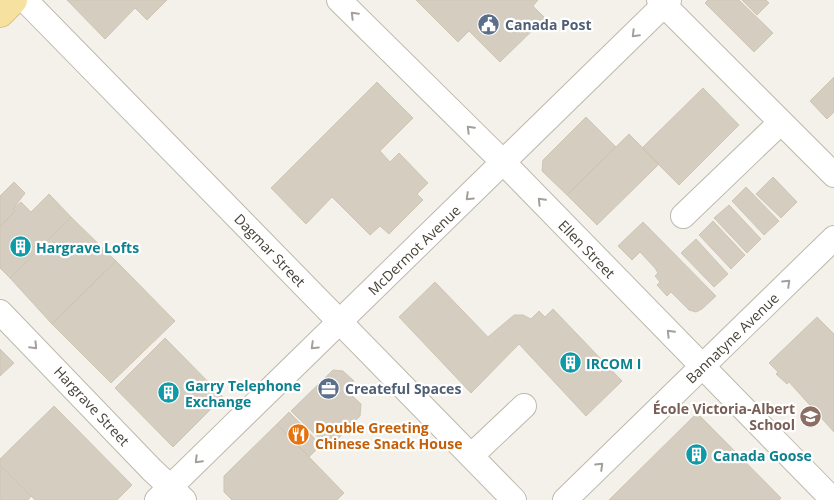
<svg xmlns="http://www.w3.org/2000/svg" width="834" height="500" font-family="'Open Sans',sans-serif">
	<rect width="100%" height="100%" fill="#f3f1ea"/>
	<path fill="#d4cdc0" stroke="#cec5b4" d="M 67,0 L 167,0 L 147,20 L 135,8 L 105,39 Z
		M 416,0 L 538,0 L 533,6 L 545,18 L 500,62 L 469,31 L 458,42 Z
		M 708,0 L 739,0 L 773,33 L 754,52 L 705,3 Z
		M 742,0 L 766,0 L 769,3 L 757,15 Z
		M 834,77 L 834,112 L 827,119 L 810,101 Z
		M 377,82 L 413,118 L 380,151 L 390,162 L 399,153 L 428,183 L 417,194 L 423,200 L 389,234 L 380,226 L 370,235 L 332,197 L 306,224 L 271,188 Z
		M 703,88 L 739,125 L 679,185 L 642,148 Z
		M 586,117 L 616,147 L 567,195 L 542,171 L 543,160 Z
		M 629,134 L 659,164 L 597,225 L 567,195 Z
		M 773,177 L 797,202 L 781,218 L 756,194 Z
		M 14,182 L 25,193 L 13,209 L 15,211 L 0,227 L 0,196 Z
		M 746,187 L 779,221 L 764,235 L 732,201 Z
		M 49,194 L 71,217 L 10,278 L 0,268 L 0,227 L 15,211 L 13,209 L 21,202 L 31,212 Z
		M 729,205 L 761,239 L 747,253 L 714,218 Z
		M 71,217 L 116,261 L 52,324 L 10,278 Z
		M 713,221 L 745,255 L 731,269 L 699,235 Z
		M 643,222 L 716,296 L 702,309 L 696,312 L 689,310 L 671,292 L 667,296 L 657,285 L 660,282 L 655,276 L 658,273 L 655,268 L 640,252 L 632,260 L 618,246 Z
		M 696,239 L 728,274 L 714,287 L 681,253 Z
		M 116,261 L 175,321 L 111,383 L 52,324 Z
		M 435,282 L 488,337 L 514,315 L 523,315 L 531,319 L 539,311 L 545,317 L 553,309 L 622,381 L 586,416 L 519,344 L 471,393 L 399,317 Z
		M 817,317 L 834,334 L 834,432 L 789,382 L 787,384 L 776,374 L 778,372 L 769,363 Z
		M 165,338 L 223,397 L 173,447 L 115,388 Z
		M 0,349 L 14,363 L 0,376 Z
		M 333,370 L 343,371 L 354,381 L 346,390 L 361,404 L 360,416 L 329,448 L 291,411 Z
		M 54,406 L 132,485 L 117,500 L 35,500 L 0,465 L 0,459 Z
		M 289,412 L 321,445 L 309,457 L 277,424 Z
		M 697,413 L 781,498 L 779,500 L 609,500 Z
		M 277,424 L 344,493 L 337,500 L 232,500 L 224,492 L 224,476 Z
		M 0,465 L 31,496 L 28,500 L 0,500 Z"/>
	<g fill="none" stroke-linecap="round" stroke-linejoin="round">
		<defs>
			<path id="minor" d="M 25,0 L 514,500
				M 339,0 L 504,163 L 833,500
				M 659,0 L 834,175
				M 683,216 L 781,122
				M 0,312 L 152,470 L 184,500
				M 471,456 L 524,406
				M 157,500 L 669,0
				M 565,500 L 834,238"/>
			<path id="major" d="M 0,13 L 13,0"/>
		</defs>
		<use href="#minor" stroke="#beb9ad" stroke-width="26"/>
		<use href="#major" stroke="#dabe71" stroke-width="30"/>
		<use href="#minor" stroke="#fff" stroke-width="24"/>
		<use href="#major" stroke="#f6e1a1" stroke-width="28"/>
	</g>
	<defs><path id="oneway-chevron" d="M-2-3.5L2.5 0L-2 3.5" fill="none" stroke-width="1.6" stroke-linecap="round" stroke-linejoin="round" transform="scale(1.25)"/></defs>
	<g stroke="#a3a09c">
		<use href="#oneway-chevron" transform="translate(354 15) rotate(-135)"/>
		<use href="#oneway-chevron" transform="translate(635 34) rotate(135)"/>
		<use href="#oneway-chevron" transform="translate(470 129) rotate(-135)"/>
		<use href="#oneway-chevron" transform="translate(469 197) rotate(136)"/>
		<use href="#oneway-chevron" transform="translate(541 201) rotate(-134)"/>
		<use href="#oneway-chevron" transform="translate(787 283) rotate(-44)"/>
		<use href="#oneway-chevron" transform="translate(670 333) rotate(-134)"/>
		<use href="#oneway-chevron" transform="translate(34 346) rotate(46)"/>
		<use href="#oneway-chevron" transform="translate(314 346) rotate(136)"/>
		<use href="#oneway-chevron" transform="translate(198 460) rotate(135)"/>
		<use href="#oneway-chevron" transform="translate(600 466) rotate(-44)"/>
	</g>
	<defs>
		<symbol id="civic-disc" viewBox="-11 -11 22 22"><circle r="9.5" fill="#5c6f8a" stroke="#fff"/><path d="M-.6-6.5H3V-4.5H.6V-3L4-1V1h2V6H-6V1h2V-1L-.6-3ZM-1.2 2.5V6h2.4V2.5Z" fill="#fff"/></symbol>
		<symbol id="building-disc" viewBox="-11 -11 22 22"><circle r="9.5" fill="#0f9aa8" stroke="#fff"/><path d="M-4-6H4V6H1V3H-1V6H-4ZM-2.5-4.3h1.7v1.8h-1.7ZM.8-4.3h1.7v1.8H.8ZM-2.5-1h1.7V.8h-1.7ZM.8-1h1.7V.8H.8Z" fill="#fff"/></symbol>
		<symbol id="office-disc" viewBox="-11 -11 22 22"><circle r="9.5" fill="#5c6f8a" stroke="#fff"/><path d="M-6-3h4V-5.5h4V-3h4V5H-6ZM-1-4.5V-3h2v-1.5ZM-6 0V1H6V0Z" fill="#fff"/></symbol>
		<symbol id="school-disc" viewBox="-11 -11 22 22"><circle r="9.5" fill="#8d6e63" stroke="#fff"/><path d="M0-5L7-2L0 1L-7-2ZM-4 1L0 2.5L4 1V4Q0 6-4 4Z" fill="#fff"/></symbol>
		<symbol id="restaurant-disc" viewBox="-11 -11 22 22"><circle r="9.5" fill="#e8710a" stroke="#fff"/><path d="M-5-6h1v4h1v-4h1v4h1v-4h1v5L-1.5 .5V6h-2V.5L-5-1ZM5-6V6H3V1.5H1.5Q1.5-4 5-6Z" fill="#fff"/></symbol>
	</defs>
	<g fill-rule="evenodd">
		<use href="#civic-disc" x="476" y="12" width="25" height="25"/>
		<use href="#building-disc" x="8" y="234" width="25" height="25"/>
		<use href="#building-disc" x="558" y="350" width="25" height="25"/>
		<use href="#office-disc" x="316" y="376" width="25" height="25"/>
		<use href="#building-disc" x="156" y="380" width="25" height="25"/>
		<use href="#school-disc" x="798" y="404" width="25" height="25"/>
		<use href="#restaurant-disc" x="286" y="422" width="25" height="25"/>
		<use href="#building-disc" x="684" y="442" width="25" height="25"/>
	</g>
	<g text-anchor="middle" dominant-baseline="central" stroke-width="4.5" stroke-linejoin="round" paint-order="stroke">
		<g font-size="14" font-weight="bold" fill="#4e5e75" stroke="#fff" text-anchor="start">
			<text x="505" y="24">Canada Post</text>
			<text x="345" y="388">Createful Spaces</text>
		</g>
		<g font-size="14" font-weight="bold" fill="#0d838f" stroke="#fff" text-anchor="start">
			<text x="36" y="247">Hargrave Lofts</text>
			<text x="586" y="363">IRCOM I</text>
			<text x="185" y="385">Garry Telephone<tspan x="185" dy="16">Exchange</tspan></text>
			<text x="713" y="455">Canada Goose</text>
		</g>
		<g font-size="14" fill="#474239" stroke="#fff">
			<text transform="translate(587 249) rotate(46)">Ellen Street</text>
			<text transform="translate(270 250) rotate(46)">Dagmar Street</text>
			<text transform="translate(414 250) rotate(-44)">McDermot Avenue</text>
			<text transform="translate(732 338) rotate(-44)">Bannatyne Avenue</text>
			<text transform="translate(92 406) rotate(47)">Hargrave Street</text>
		</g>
		<g font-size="14" font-weight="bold" fill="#785e54" stroke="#fff" text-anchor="end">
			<text x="795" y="408">École Victoria-Albert<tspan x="795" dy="16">School</tspan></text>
		</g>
		<g font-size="14" font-weight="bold" fill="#c56008" stroke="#fff" text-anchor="start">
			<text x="315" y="427">Double Greeting<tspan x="315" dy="16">Chinese Snack House</tspan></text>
		</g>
	</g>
</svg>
